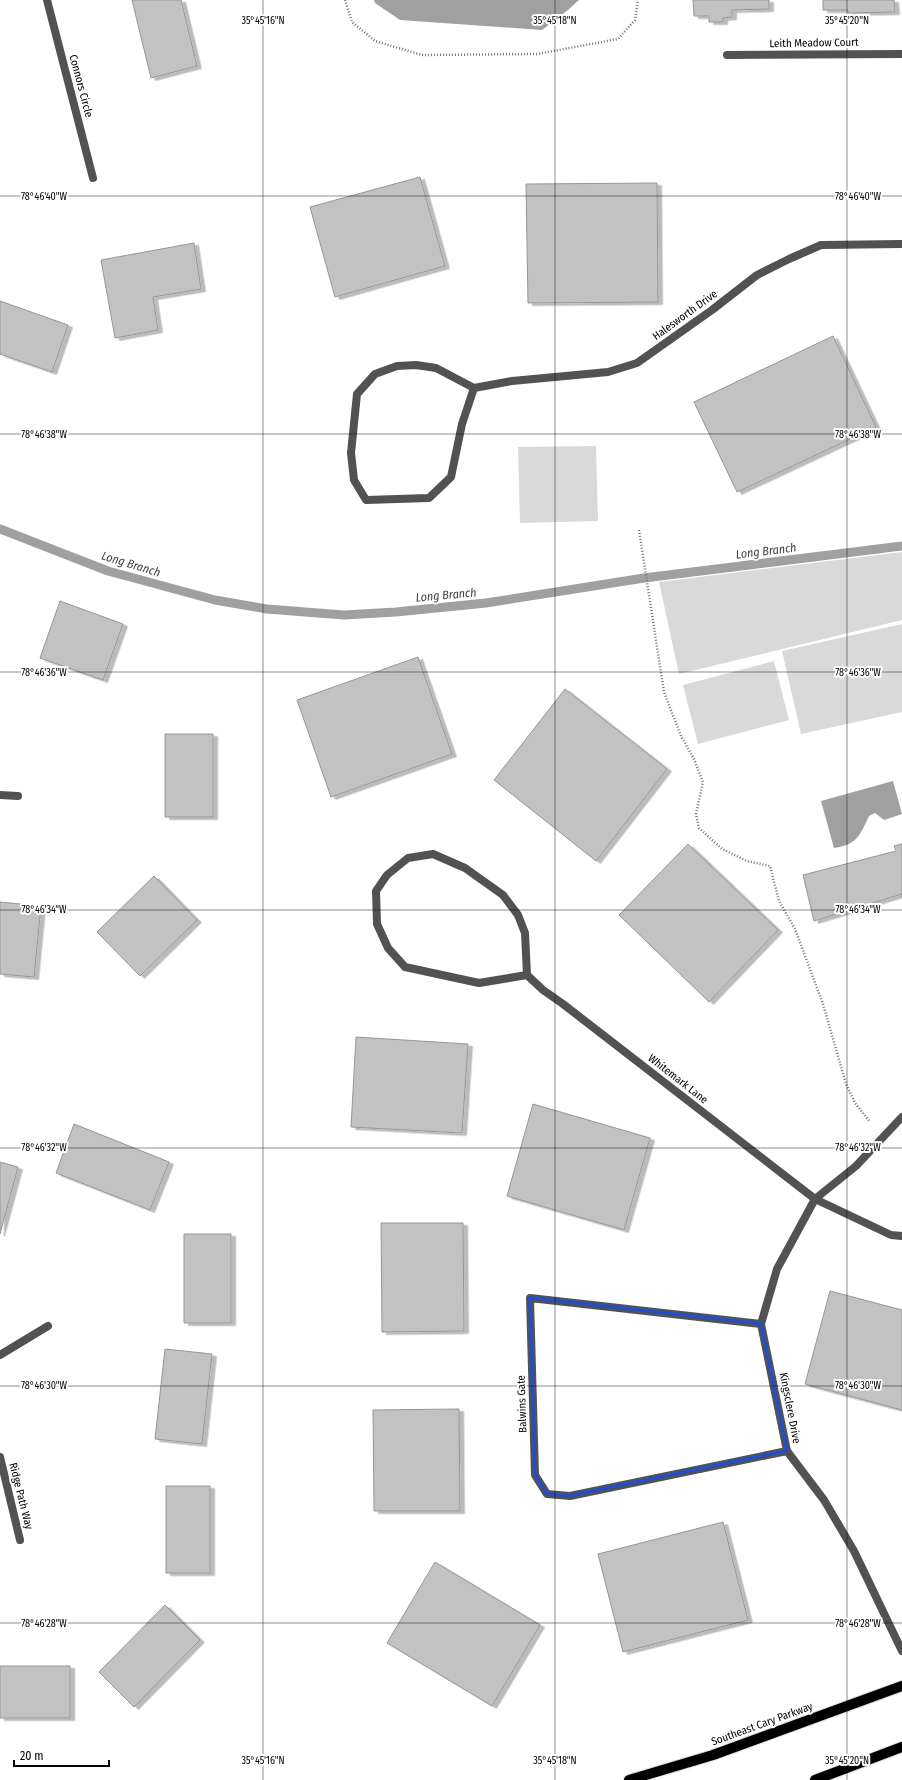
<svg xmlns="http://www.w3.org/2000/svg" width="902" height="1780" font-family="'Fira Sans Condensed',sans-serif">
	<defs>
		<filter id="shadow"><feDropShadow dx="4.5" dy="2.5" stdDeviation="0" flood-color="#0004"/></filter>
	</defs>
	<rect width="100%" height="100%" fill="#fff"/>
	<path fill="#d9d9d9" d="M 596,446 L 598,521 L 520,523 L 518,447 Z
		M 902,552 L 902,620 L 679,674 L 659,582 Z
		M 902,624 L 902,712 L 801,734 L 782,651 Z
		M 774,661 L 789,720 L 698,744 L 683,685 Z"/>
	<path fill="#a0a0a0" d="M 374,0 L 579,0 L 568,10 L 542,30 L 400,20 L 375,3 Z
		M 893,781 L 902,814 L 884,820 L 875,813 L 869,816 C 860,835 857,845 834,848 L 821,801 Z"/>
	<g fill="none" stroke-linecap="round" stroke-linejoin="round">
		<path stroke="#a0a0a0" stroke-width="9" d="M 0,529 L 108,571 L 215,600 L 267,609 L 344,615 L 396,612 L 486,603 L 644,578 L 902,546"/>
	</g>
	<path fill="#c2c2c2" stroke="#969696" filter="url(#shadow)" d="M 132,0 L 181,0 L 197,66 L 151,78 Z
		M 693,0 L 769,0 L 769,9 L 732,10 L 732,17 L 723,18 L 723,22 L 709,22 L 709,16 L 694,16 Z
		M 823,0 L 894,0 L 895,12 L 848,13 L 848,10 L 823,10 Z
		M 420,177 L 445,266 L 335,297 L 310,207 Z
		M 657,183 L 658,302 L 528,303 L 526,184 Z
		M 194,243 L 201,289 L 153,297 L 158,330 L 115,338 L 101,260 Z
		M 0,301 L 68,325 L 52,372 L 0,354 Z
		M 833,336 L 876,427 L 737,492 L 694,402 Z
		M 60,601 L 123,624 L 103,680 L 40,658 Z
		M 418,657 L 452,754 L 331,797 L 297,700 Z
		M 565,689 L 667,769 L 596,861 L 494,780 Z
		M 165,734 L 213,734 L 213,817 L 165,817 Z
		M 688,844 L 778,930 L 709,1002 L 619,915 Z
		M 902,844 L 902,897 L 902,894 L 814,921 L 803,875 L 896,851 L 894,846 Z
		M 154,876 L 197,920 L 140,976 L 97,932 Z
		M 0,902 L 41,906 L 34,977 L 0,974 Z
		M 356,1037 L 468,1044 L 462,1133 L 351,1127 Z
		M 533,1104 L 650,1138 L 624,1230 L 507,1196 Z
		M 74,1124 L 169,1162 L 150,1210 L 56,1173 Z
		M 0,1162 L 18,1167 L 0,1234 Z
		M 381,1223 L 463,1223 L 464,1331 L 382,1332 Z
		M 184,1234 L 231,1234 L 231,1323 L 184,1323 Z
		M 830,1291 L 902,1310 L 902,1410 L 805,1384 Z
		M 165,1349 L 212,1354 L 202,1444 L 155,1439 Z
		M 459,1409 L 460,1511 L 374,1511 L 373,1410 Z
		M 166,1486 L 210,1486 L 210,1573 L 166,1573 Z
		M 723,1522 L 748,1620 L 623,1652 L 598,1554 Z
		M 435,1562 L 540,1625 L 492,1706 L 387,1643 Z
		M 165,1605 L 200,1640 L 134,1707 L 99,1672 Z
		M 0,1666 L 70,1666 L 70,1718 L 0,1718 Z"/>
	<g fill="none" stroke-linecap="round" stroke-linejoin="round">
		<defs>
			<path id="primary" d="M 629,1780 L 713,1755 L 902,1686
				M 815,1780 L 902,1747"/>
		</defs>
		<use href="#primary" stroke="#dbdbdb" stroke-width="12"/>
		<path stroke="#747474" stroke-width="2.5" stroke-dasharray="1 2" stroke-linecap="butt" d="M 345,0 L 352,22 L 375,41 L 422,55 L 537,54 L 618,39 L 635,20 L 638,0
			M 639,530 L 664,692 L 681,736 L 694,759 L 703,782 L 696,814 L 699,828 L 722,849 L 747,861 L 770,866 L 779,901 L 795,929 L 823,1004 L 846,1084 L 855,1103 L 870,1122"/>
		<path stroke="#525252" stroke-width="8" d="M 727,55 L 902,54"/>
		<path stroke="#525252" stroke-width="8" d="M 47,0 L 93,178
			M 474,388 L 462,424 L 451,477 L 429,498 L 366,500 L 354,480 L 351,453 L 357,394 L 375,374 L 397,366 L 416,365 L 436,368 L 474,388 L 512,381 L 608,372 L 637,363 L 712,310 L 757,275 L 789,259 L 821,245 L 902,244
			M 0,795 L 18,796
			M 527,975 L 479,983 L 405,967 L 388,948 L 377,924 L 376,891 L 387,875 L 408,858 L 433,854 L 465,868 L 503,895 L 518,915 L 525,933 L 527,975 L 543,990 L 563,1004 L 815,1199 L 891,1235 L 902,1236
			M 902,1117 L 856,1166 L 815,1199 L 777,1269 L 761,1324 L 787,1451 L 824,1500 L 854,1551 L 902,1651
			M 761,1324 L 530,1298 L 535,1475 L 547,1494 L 570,1496 L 787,1451
			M 0,1355 L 48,1326
			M 0,1457 L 20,1540"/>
		<use href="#primary" stroke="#000" stroke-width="10"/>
	</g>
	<path fill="none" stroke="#1d4ed8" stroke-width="3" stroke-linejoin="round" d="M 530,1298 L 761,1324 L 787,1451 L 570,1496 L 547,1494 L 535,1475 Z"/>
	<path fill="none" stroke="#000" stroke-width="1" stroke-opacity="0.45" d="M 263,0 L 263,1780M 555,0 L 555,1780M 847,0 L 847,1780M 0,196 L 902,196M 0,434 L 902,434M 0,672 L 902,672M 0,910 L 902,910M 0,1148 L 902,1148M 0,1386 L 902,1386M 0,1623 L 902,1623"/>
	<g text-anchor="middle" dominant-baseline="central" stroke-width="4" stroke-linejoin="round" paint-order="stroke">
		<g font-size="11" fill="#000" stroke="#fff">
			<text transform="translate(814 43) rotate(-1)">Leith Meadow Court</text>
			<text transform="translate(81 86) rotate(75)">Connors Circle</text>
			<text transform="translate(685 315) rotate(-36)">Halesworth Drive</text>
			<text transform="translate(678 1079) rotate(38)">Whitemark Lane</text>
			<text transform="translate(522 1404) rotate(-92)">Balwins Gate</text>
			<text transform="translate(790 1408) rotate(79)">Kingsclere Drive</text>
			<text transform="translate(21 1496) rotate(76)">Ridge Path Way</text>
			<text transform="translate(762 1724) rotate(-20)">Southeast Cary Parkway</text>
		</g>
		<g font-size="12" font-style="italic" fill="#414141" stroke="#fff">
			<text transform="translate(766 551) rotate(-7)">Long Branch</text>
			<text transform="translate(131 564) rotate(17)">Long Branch</text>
			<text transform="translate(446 595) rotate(-5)">Long Branch</text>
		</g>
	</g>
	<g font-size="10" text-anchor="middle" fill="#000" stroke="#fff" stroke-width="4" stroke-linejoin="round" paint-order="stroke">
		<text x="263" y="24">35°45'16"N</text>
		<text x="555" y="24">35°45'18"N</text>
		<text x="847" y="24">35°45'20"N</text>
		<text x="858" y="200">78°46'40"W</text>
		<text x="44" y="200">78°46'40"W</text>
		<text x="44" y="438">78°46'38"W</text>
		<text x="858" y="438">78°46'38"W</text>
		<text x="858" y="676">78°46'36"W</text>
		<text x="44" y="676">78°46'36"W</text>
		<text x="44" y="913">78°46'34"W</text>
		<text x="858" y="913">78°46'34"W</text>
		<text x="44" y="1151">78°46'32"W</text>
		<text x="858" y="1151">78°46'32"W</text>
		<text x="858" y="1389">78°46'30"W</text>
		<text x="44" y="1389">78°46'30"W</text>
		<text x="858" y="1627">78°46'28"W</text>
		<text x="44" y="1627">78°46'28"W</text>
		<text x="263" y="1764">35°45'16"N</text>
		<text x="555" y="1764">35°45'18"N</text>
		<text x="847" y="1764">35°45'20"N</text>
	</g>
	<path d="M14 1760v6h95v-6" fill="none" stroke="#000000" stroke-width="2"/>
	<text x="20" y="1760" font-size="12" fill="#000000" stroke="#ffffff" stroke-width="3" paint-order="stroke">20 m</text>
</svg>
